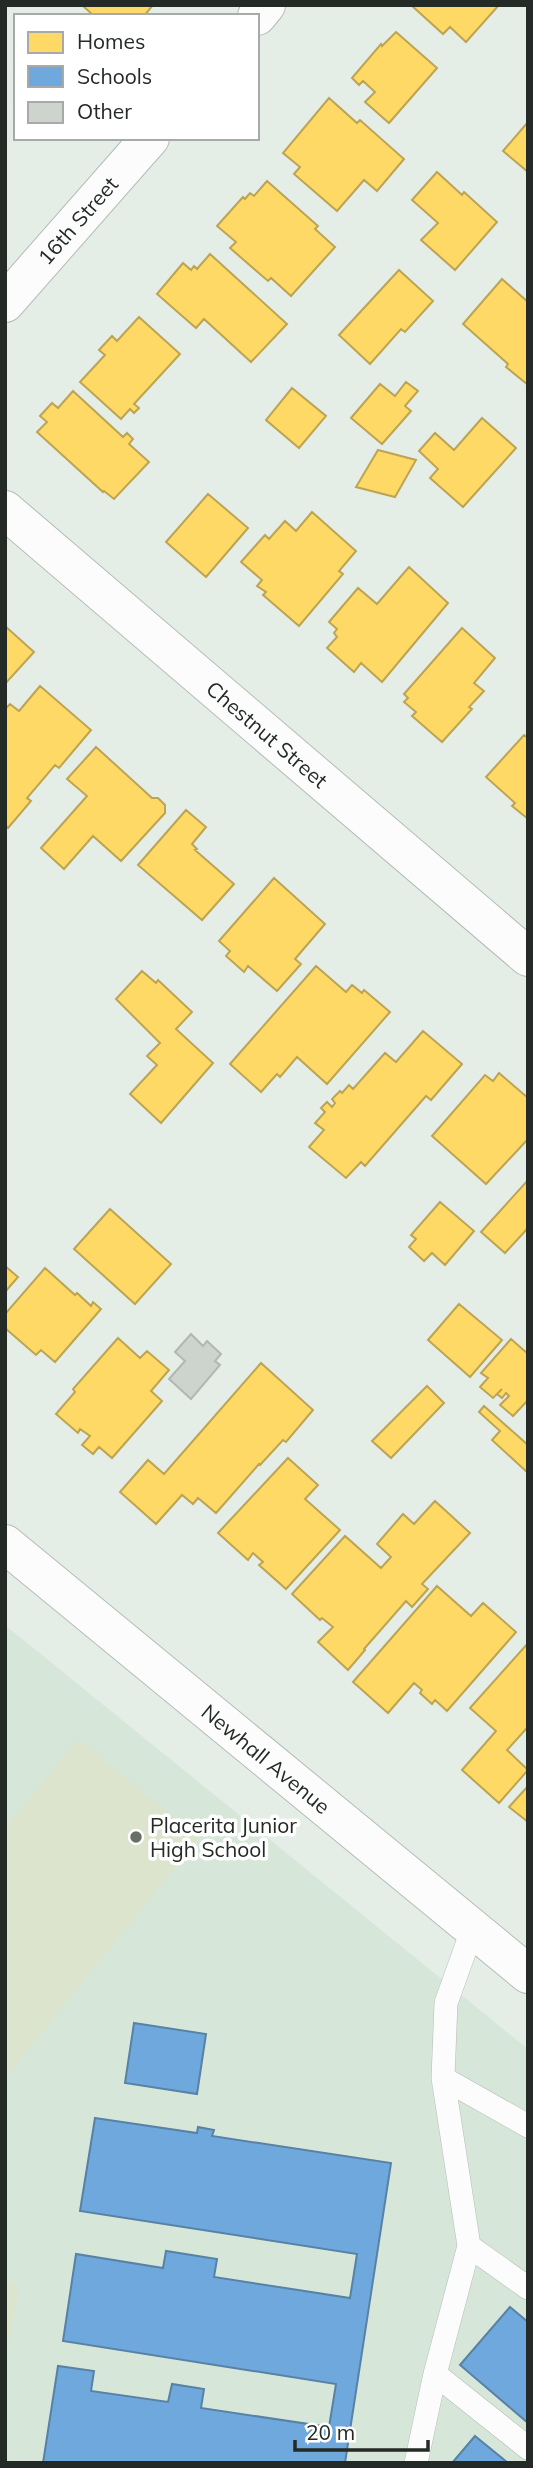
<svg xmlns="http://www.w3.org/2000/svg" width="533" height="2468" font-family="Mulish,sans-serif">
	<rect width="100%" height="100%" fill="#e4eee7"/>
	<path fill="#d6e7da" d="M 5,1625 L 528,2049 L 528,2463 L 5,2463 Z"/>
	<path fill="#dde4cd" d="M 78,1739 L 199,1838 L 5,2078 L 5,1828 Z
		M 5,2283 L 19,2285 L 5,2370 Z"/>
	<path fill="#ffd966" stroke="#bda452" stroke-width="2" d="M 82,5 L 153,5 L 144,16 L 94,16 Z
		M 411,5 L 499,5 L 466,42 L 450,27 L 443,34 Z
		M 396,32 L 437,68 L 389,123 L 365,102 L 375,92 L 363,81 L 359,85 L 352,78 L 381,44 L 382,46 Z
		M 329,98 L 357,123 L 360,120 L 404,159 L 377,191 L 364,180 L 337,211 L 294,174 L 300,167 L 283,153 Z
		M 528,122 L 528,172 L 503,151 Z
		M 437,172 L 462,195 L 464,192 L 497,222 L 455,270 L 421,240 L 438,223 L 412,200 Z
		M 267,181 L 318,226 L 315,229 L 335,247 L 291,296 L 271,278 L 268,281 L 230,248 L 236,242 L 217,226 L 243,197 L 245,199 L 250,193 L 254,196 Z
		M 210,254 L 287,324 L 251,362 L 204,319 L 196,328 L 157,294 L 183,263 L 191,270 L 194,266 L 197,269 Z
		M 399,270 L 433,301 L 405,332 L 401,329 L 370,364 L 339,335 Z
		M 502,279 L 528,302 L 528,385 L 506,367 L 508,364 L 463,324 Z
		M 139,317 L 180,354 L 134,404 L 139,408 L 134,413 L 130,409 L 121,419 L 80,382 L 105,355 L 99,350 L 112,336 L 117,341 Z
		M 406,382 L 418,391 L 405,406 L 411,411 L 382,444 L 351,418 L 380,384 L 395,396 Z
		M 292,388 L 326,416 L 299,448 L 266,420 Z
		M 73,391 L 123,437 L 127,433 L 133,439 L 129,444 L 149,462 L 114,499 L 104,491 L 103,492 L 37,432 L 47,422 L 40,416 L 52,403 L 58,408 Z
		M 482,418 L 516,448 L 463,507 L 430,478 L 438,469 L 419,451 L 435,433 L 454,450 Z
		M 378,450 L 416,460 L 395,497 L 356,487 Z
		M 208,494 L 248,528 L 206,577 L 166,542 Z
		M 312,512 L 356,551 L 339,571 L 343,574 L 299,626 L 263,595 L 266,592 L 257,586 L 262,580 L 241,562 L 265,535 L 269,539 L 285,521 L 296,531 Z
		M 409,567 L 448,603 L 382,682 L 361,663 L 354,672 L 327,648 L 337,637 L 334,633 L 337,629 L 329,622 L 358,588 L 377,604 Z
		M 5,626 L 34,652 L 5,684 Z
		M 462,628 L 495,658 L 474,683 L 484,691 L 469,707 L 472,709 L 442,742 L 412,716 L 416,712 L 404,702 L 408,698 L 404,694 Z
		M 40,686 L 91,730 L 59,768 L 55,765 L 27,798 L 31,801 L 8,828 L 5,825 L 5,709 L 10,704 L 19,711 Z
		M 524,735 L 528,738 L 528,819 L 512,806 L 515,803 L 486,777 Z
		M 96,747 L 152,798 L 158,798 L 165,805 L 165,813 L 121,861 L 93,836 L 64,869 L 41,848 L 87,796 L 67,779 Z
		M 186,810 L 206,827 L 192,844 L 197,849 L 195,850 L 234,884 L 202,920 L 138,865 Z
		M 274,878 L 325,924 L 295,959 L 301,964 L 277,991 L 248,966 L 244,972 L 226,956 L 230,951 L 219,941 Z
		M 316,966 L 346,992 L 352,985 L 362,993 L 364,990 L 390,1012 L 327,1084 L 297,1057 L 280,1077 L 277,1074 L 261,1092 L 230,1064 Z
		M 142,971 L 156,983 L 158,980 L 192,1012 L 176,1029 L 213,1063 L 161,1123 L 130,1094 L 157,1065 L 147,1056 L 160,1043 L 116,999 Z
		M 423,1031 L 462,1064 L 431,1100 L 426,1096 L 365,1166 L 361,1162 L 346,1178 L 309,1147 L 324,1130 L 315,1123 L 325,1112 L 321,1108 L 327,1102 L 332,1107 L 335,1103 L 332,1099 L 340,1091 L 342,1093 L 349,1085 L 353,1089 L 385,1053 L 396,1062 Z
		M 499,1073 L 528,1098 L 528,1139 L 486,1184 L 432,1136 L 485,1075 L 493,1081 Z
		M 528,1180 L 528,1228 L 505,1253 L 481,1232 Z
		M 440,1202 L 474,1231 L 445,1265 L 432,1253 L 424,1261 L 409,1247 L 416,1239 L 411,1235 Z
		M 110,1209 L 171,1264 L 135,1304 L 74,1249 Z
		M 5,1266 L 18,1277 L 5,1292 Z
		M 45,1268 L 75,1295 L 77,1293 L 91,1306 L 93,1302 L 101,1309 L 55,1362 L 41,1350 L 36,1355 L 5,1328 L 5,1314 Z
		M 459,1304 L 502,1340 L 470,1377 L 428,1340 Z
		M 118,1338 L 140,1358 L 147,1351 L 169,1370 L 151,1391 L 162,1401 L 112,1458 L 99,1447 L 93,1454 L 82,1445 L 90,1436 L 80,1429 L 78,1433 L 56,1414 L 75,1392 L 73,1389 Z
		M 511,1339 L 528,1354 L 528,1400 L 513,1416 L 500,1405 L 509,1396 L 506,1393 L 502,1398 L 497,1394 L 502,1389 L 493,1398 L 480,1387 L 488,1378 L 481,1373 Z
		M 261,1363 L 313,1410 L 286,1442 L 283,1440 L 260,1465 L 259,1464 L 216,1513 L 198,1498 L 193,1504 L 182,1495 L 156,1524 L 120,1492 L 148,1460 L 164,1474 Z
		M 427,1386 L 444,1403 L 391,1458 L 372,1441 Z
		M 484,1406 L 528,1445 L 528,1473 L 492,1440 L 500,1431 L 479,1412 Z
		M 288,1458 L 318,1485 L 305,1499 L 340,1530 L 286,1589 L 259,1565 L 263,1562 L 253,1553 L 248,1560 L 218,1533 Z
		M 435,1501 L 470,1533 L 422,1584 L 428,1589 L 412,1607 L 406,1601 L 364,1649 L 365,1650 L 348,1670 L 318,1642 L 333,1627 L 322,1618 L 320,1620 L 292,1594 L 345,1536 L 381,1568 L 391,1557 L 377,1544 L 403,1514 L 414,1524 Z
		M 437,1586 L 471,1616 L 483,1603 L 516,1632 L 447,1711 L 435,1700 L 432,1704 L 420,1693 L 422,1690 L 414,1683 L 388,1713 L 353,1682 Z
		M 528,1643 L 528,1730 L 526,1729 L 507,1750 L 528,1770 L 499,1803 L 462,1770 L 496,1731 L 470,1708 Z
		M 528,1786 L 528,1822 L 509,1807 Z"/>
	<path fill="#6fa8dc" stroke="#5882a5" stroke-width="2" d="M 134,2023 L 206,2034 L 197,2094 L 125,2083 Z
		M 95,2118 L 197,2133 L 198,2127 L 214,2130 L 212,2136 L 391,2163 L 345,2463 L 43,2463 L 58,2366 L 94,2371 L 91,2391 L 168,2402 L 172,2384 L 204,2389 L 201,2408 L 329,2427 L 336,2384 L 63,2341 L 76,2254 L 163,2268 L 166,2251 L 217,2259 L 214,2277 L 350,2298 L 357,2254 L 80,2211 Z
		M 510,2307 L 528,2322 L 528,2423 L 460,2365 Z
		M 475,2436 L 508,2463 L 452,2463 Z"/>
	<path fill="#cdd4ce" stroke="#b1b7b1" stroke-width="2" d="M 191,1334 L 203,1346 L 207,1341 L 221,1354 L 215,1361 L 220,1365 L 191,1399 L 169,1379 L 185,1361 L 175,1352 Z"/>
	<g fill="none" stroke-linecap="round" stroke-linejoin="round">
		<defs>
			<path id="service" d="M 443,2078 L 528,2126
				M 469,2246 L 528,2288
				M 435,2374 L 528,2448
				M 416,2463 L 435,2374 L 469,2246 L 443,2078 L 446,2003 L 473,1928"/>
			<g id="minor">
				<path d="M 257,16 L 266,5"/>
				<path id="s1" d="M 5,303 L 150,138"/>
				<path id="s2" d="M 5,510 L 528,957"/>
				<path id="s3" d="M 5,1544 L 528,1974"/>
			</g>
		</defs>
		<use href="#service" stroke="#b5bcb7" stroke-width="24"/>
		<use href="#minor" stroke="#b5bcb7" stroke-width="40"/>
		<use href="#service" stroke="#fbfcfb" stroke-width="23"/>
		<use href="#minor" stroke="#fbfcfb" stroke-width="38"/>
	</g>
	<circle fill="#676f69" stroke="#fff" stroke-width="2.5" cx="136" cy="1837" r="7"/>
	<g text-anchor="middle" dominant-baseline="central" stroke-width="7" stroke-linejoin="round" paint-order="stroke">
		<g font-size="21" fill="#242a25" stroke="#fff">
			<text stroke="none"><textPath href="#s1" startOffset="110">16th Street</textPath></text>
			<text stroke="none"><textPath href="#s2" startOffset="345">Chestnut Street</textPath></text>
			<text stroke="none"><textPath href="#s3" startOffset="338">Newhall Avenue</textPath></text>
		</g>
		<g font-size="21" fill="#242a25" stroke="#fff" text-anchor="start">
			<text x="150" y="1825">Placerita Junior<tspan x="150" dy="24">High School</tspan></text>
		</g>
	</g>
	<rect width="533" height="2468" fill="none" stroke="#242a25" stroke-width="14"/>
	<rect x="14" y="14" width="245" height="126" fill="#ffffff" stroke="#a7aaa8" stroke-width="2"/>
	<rect x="28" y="32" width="35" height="21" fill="#ffd966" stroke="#a7aaa8" stroke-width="2"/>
	<text x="77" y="49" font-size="21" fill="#242a25">Homes</text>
	<rect x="28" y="66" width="35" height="21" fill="#6fa8dc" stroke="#a7aaa8" stroke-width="2"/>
	<text x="77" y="84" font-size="21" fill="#242a25">Schools</text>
	<rect x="28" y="102" width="35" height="21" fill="#cdd4ce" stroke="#a7aaa8" stroke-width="2"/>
	<text x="77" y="119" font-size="21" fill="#242a25">Other</text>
	<path d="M295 2440v10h133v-10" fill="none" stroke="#242a25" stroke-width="3.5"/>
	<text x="306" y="2440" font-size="21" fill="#242a25" stroke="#ffffff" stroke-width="5" paint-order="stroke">20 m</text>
</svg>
